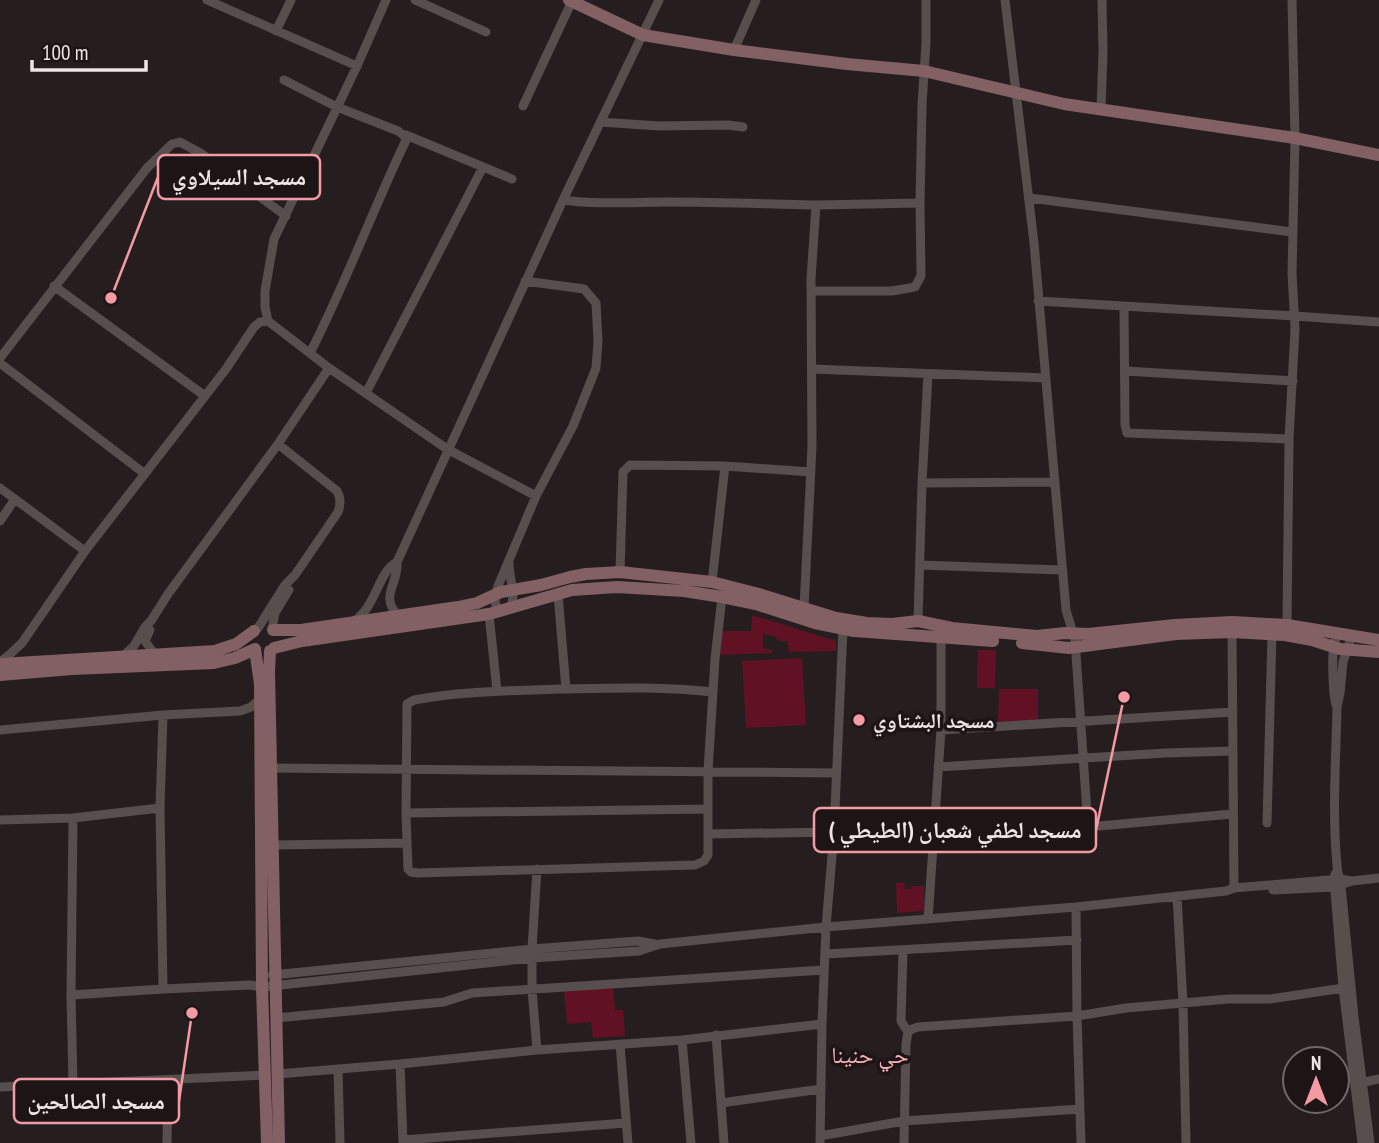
<svg xmlns="http://www.w3.org/2000/svg" width="1379" height="1143" font-family="'PT Sans Narrow','Noto Naskh Arabic',sans-serif">
	<rect width="100%" height="100%" fill="#261e1e"/>
	<path fill="#601224" d="M 752,615 L 836,641 L 836,651 L 789,652 L 787,641 L 780,641 L 773,636 L 763,634 L 763,648 L 772,650 L 772,653 L 720,655 L 722,631 L 751,631 Z
		M 978,650 L 996,650 L 995,688 L 977,688 Z
		M 802,658 L 806,725 L 746,728 L 742,661 Z
		M 999,689 L 1038,689 L 1038,722 L 998,722 Z
		M 896,883 L 904,883 L 905,889 L 911,889 L 912,886 L 924,886 L 924,911 L 897,913 Z
		M 613,988 L 615,1010 L 623,1010 L 625,1036 L 593,1038 L 591,1022 L 567,1024 L 564,991 Z"/>
	<g fill="none" stroke-linecap="round" stroke-linejoin="round">
		<path stroke="#574e4e" stroke-width="9" d="M 207,0 L 357,66
			M 386,0 L 357,66 L 274,239 L 265,291 L 265,307 L 268,321 L 329,368 L 447,449 L 536,496
			M 415,0 L 486,32
			M 1005,0 L 1034,243 L 1066,610 L 1075,640 L 1088,827
			M 276,31 L 291,0
			M 734,50 L 756,0
			M 284,80 L 337,107 L 398,131 L 407,138 C 373,209 346,283 310,353
			M 523,106 L 572,1
			M 1101,110 L 1103,51 L 1102,0
			M 600,122 L 659,126 L 728,125 L 743,127
			M 406,135 L 512,179
			M 1030,198 L 1292,232
			M 563,200 C 598,205 634,202 670,202 C 719,202 767,204 816,205
			M 54,286 L 205,396
			M 812,291 L 892,291 L 915,287 L 921,276 L 920,203
			M 1038,301 L 1295,316 L 1379,322
			M 1124,307 L 1125,425 L 1127,433 L 1289,439
			M 0,358 L 147,168 L 172,144 L 180,142 L 202,154 L 286,216
			M 0,363 L 145,474
			M 812,369 L 1046,378
			M 1125,371 L 1293,381
			M 366,393 L 483,167
			M 922,483 L 1055,482
			M 0,488 L 85,551
			M 0,521 L 15,499
			M 509,563 C 509,579 517,594 510,609
			M 920,565 L 1062,570
			M 620,572 L 623,472 L 630,465 L 725,466 L 811,472
			M 712,582 L 725,466
			M 558,594 L 566,689
			M 804,608 L 812,447 L 811,279 L 816,205 L 920,203 L 922,105 L 926,43 L 926,0
			M 501,611 C 492,604 495,596 498,586 L 536,496 L 573,426 L 596,368 L 598,341 L 596,303 L 584,289 L 525,281
			M 489,614 L 497,691
			M 398,616 C 379,595 399,584 397,562 L 563,200 L 659,0
			M 354,621 C 377,606 377,573 397,562
			M 918,621 L 922,483 L 928,374
			M 1287,625 L 1289,439 L 1295,329 L 1292,273 L 1295,138 L 1292,0
			M 258,628 L 285,585 L 295,575 L 338,512 C 341,504 341,498 337,491 L 278,444
			M 272,629 L 275,613 L 289,590
			M 150,630 L 145,641 L 155,655
			M 1232,632 L 1234,888
			M 1346,634 L 1350,641 L 1343,662 L 1340,693 L 1337,707 C 1336,759 1332,812 1337,865 C 1337,872 1340,878 1341,886 L 1354,1017 L 1370,1143
			M 123,656 L 134,646 L 145,627 L 151,621 L 168,594 L 278,444 L 329,368
			M 0,662 L 9,655 L 22,643 L 85,551 L 226,369 L 254,327 L 260,322 L 268,321
			M 713,692 C 661,686 610,688 558,689 C 510,691 462,691 414,700 L 407,704 L 406,813 L 408,869 L 411,872 L 417,873 L 695,865 L 704,861 L 708,855 L 708,771 L 715,659 L 722,597
			M 1336,705 C 1333,695 1331,651 1335,641 C 1337,636 1338,636 1343,633
			M 0,730 L 163,715 L 240,711 L 251,707 L 260,699
			M 941,730 L 1233,712
			M 938,767 L 1166,753 L 1232,751
			M 267,768 L 836,773
			M 406,813 L 708,809
			M 0,820 L 73,818 L 160,808
			M 1267,823 L 1272,634
			M 708,834 L 834,832
			M 932,841 L 1232,814
			M 273,845 L 406,843
			M 537,869 L 532,949 L 532,989 L 537,1050
			M 1335,874 L 1334,880 L 1343,988 L 1362,1143
			M 1273,890 L 1334,887 L 1352,881 L 1379,878
			M 1177,896 L 1183,1003 L 1186,1143
			M 1076,907 L 1077,1016 L 1081,1143
			M 928,919 L 941,730 L 941,636
			M 903,950 L 901,1021 L 908,1032 L 906,1044 L 904,1143
			M 825,954 L 1077,940
			M 272,975 L 532,949 L 638,941 L 655,944
			M 163,989 L 160,808 L 163,715
			M 71,995 L 163,989 L 250,985 L 262,987 L 532,958 L 639,951 L 660,944 L 826,927 L 1076,907 L 1226,891 L 1234,888 L 1340,879 L 1352,881
			M 276,1018 L 444,1002 L 472,993 L 824,970
			M 908,1032 L 912,1029 L 918,1027 L 1077,1016 L 1126,1008 L 1228,999 L 1270,999 L 1350,987
			M 716,1035 L 724,1143
			M 682,1040 L 691,1143
			M 620,1044 L 628,1143
			M 400,1064 L 403,1143
			M 338,1069 L 340,1143
			M 278,1074 L 400,1064 L 537,1050 L 682,1040 L 822,1024
			M 73,1084 L 71,995 L 73,818
			M 1357,1084 L 1379,1079
			M 0,1087 L 265,1075
			M 721,1103 L 821,1089
			M 820,1136 L 904,1121 L 1080,1109
			M 403,1140 L 626,1123
			M 167,1143 L 168,1080
			M 820,1143 L 822,1024 L 826,927 L 834,832 L 843,629"/>
		<path stroke="#826063" stroke-width="12" d="M 569,0 L 643,35 L 734,50 L 847,64 L 924,71 L 1064,104 L 1295,138 L 1379,155
			M 273,630 L 301,630 L 458,607 L 477,603 L 501,592 L 541,585 L 570,577 L 586,574 L 620,572 L 712,582 L 759,594 L 836,618 L 867,623 L 892,624 L 918,621 L 952,628 L 1037,636 L 1065,633 L 1088,634 L 1175,625 L 1232,622 L 1287,625 L 1379,640
			M 1022,643 L 1069,648 L 1176,634 L 1232,632 L 1285,635 L 1312,640 L 1340,649 L 1379,652
			M 274,648 L 302,641 L 489,614 L 572,590 L 617,587 L 684,591 L 722,597 L 756,604 L 815,623 L 854,631 L 993,641
			M 255,649 L 260,684 L 262,987 L 267,1143
			M 270,651 L 269,672 L 279,1143
			M 0,664 L 215,651 L 236,644 L 254,631
			M 0,675 L 72,669 L 214,663 L 235,658 L 255,649"/>
	</g>
	<circle fill="#f49aa4" stroke="#1d1515" stroke-width="2.5" cx="859" cy="720" r="7"/>
	<g text-anchor="middle" dominant-baseline="central" stroke-width="7" stroke-linejoin="round" paint-order="stroke">
		<g font-size="21" font-weight="bold" fill="#ece5e6" stroke="#1d1515" text-anchor="start">
			<text x="873" y="720">مسجد البشتاوي</text>
		</g>
		<g font-size="23" fill="#f8b4ba" stroke="#1d1515">
			<text x="870" y="1054">حي حنينا</text>
		</g>
	</g>
	<path fill="none" stroke="#f49aa4" stroke-width="2.5" d="M111 298L158 177M1124 697L1096 830M192 1013L179 1101"/>
	<g fill="#f49aa4" stroke="#1d1515" stroke-width="2.5">
		<circle cx="111" cy="298" r="7"/>
		<circle cx="1124" cy="697" r="7"/>
		<circle cx="192" cy="1013" r="7"/>
	</g>
	<g fill="#1d1515" stroke="#f49aa4" stroke-width="2.5">
		<rect x="158" y="155" width="162" height="44" rx="7"/>
		<rect x="814" y="808" width="282" height="44" rx="7"/>
		<rect x="14" y="1079" width="165" height="44" rx="7"/>
	</g>
	<g font-size="23" text-anchor="middle" font-weight="bold" fill="#ece5e6">
		<text x="239" y="185">مسجد السيلاوي</text>
		<text x="955" y="838">مسجد لطفي شعبان (الطيطي )</text>
		<text x="96" y="1109">مسجد الصالحين</text>
	</g>
	<g transform="translate(1316 1080)"><circle r="33" fill="#1d1515" stroke="#706869" stroke-width="2"/>
	<path d="M0-5L12 26L0 18L-12 26Z" fill="#f49aa4"/>
	<text y="-10" font-size="19" font-weight="bold" text-anchor="middle" fill="#ece5e6">N</text>
	</g>
	<path d="M32 60v10h114v-10" fill="none" stroke="#ece5e6" stroke-width="3.5"/>
	<text x="42" y="60" font-size="21" fill="#ece5e6" stroke="#1d1515" stroke-width="5" paint-order="stroke">100 m</text>
</svg>
